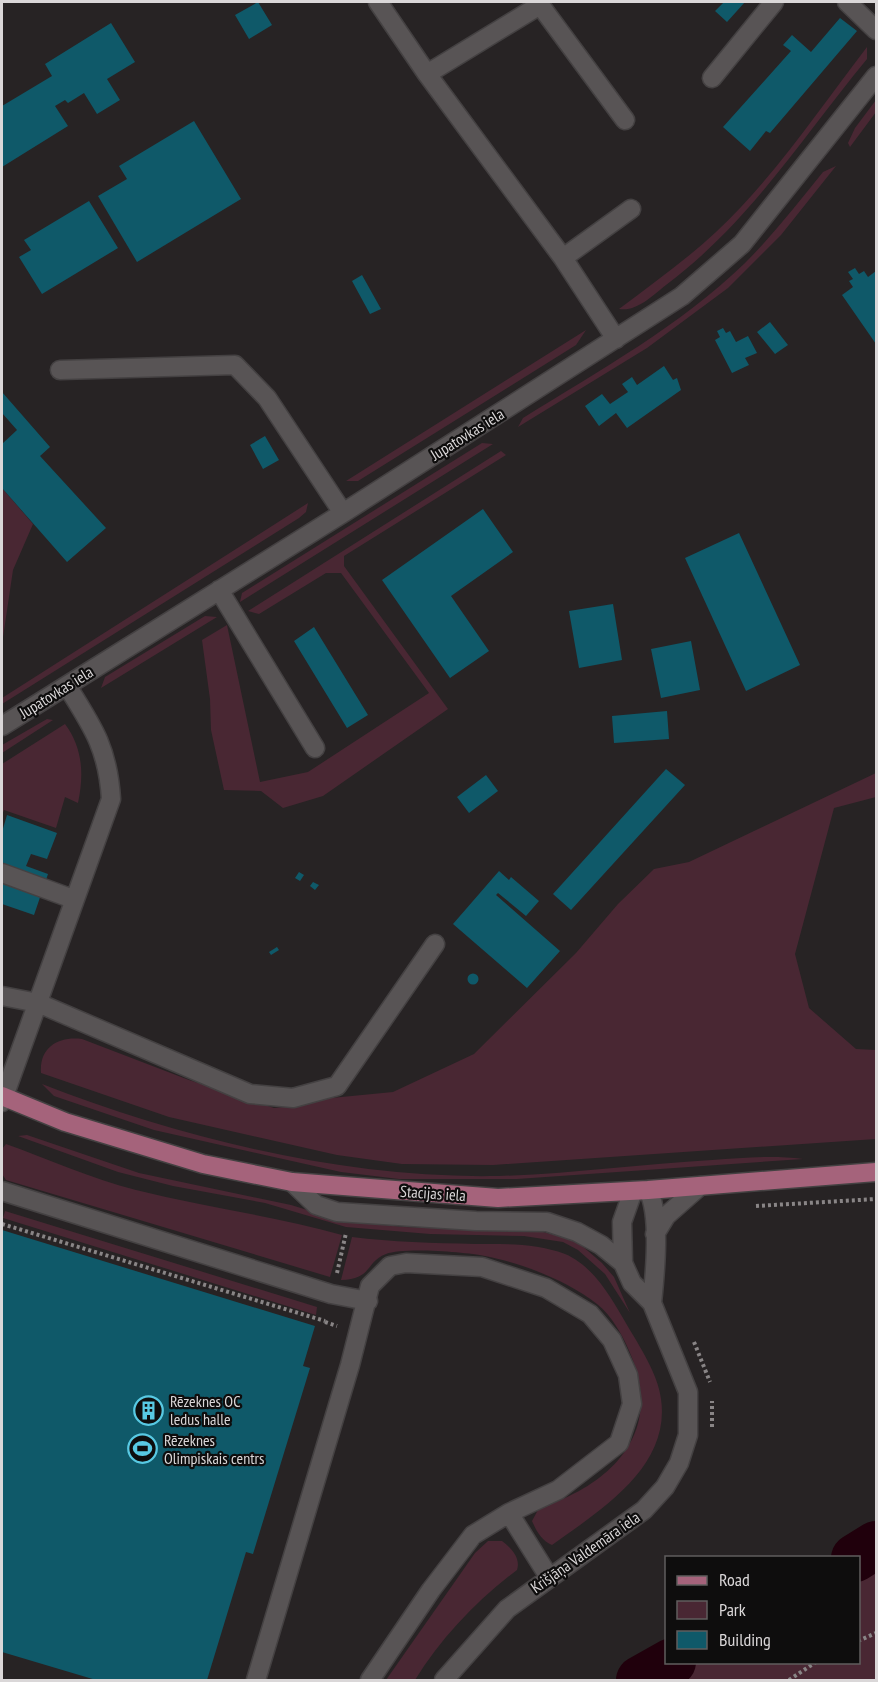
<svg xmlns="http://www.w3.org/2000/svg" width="878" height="1682" font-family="'PT Sans Narrow',sans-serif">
	<rect width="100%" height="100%" fill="#272324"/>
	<path fill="#492733" d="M 867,47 L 867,59 C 801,139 750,222 666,285 C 653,295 637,312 619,309 C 652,284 686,260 716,232 C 773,179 820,108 867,47 Z
		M 876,100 L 876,112 L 850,147 L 848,143 L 855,128 Z
		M 836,166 L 781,235 L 728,288 L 647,348 L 518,427 L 523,418 C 600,370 680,326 745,263 C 773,235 798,203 823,172 Z
		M 586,330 L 576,345 L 358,481 L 346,481 Z
		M 482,443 L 493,444 L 240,602 L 242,593 Z
		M 501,451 L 506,455 L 344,556 L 344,566 L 448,709 L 323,796 L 283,808 L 261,791 L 224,790 L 211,730 L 210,699 L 202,640 L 227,625 L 260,782 L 308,772 L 429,693 L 341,573 L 326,573 L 259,614 L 248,611 Z
		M 2,488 L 33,524 L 13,570 L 2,644 Z
		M 308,503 L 306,512 L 299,518 L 2,704 L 2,698 Z
		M 205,616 L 217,617 L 101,688 L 105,677 Z
		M 47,719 L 53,720 L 2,753 L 2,745 Z
		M 65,724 C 83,748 84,775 78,803 L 65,797 L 56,828 L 4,810 L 2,815 L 2,764 Z
		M 876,773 L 876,797 L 834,808 L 795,954 L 809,1008 L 856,1049 L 876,1050 L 876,1139 L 493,1165 L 402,1164 L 337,1155 L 169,1117 L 41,1073 C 39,1047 59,1036 82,1039 L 189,1080 L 274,1108 L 303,1105 L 321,1099 L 393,1092 L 474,1054 L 576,953 L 618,904 L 654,869 L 689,862 Z
		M 42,1084 C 183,1139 347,1179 498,1176 C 570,1174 641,1164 712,1160 C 742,1158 772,1155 803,1159 L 517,1179 L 399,1179 L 341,1172 L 154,1130 L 54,1096 Z
		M 27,1135 L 139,1173 L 291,1205 L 343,1221 L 404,1227 L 543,1232 L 566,1238 L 581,1245 L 602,1263 L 614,1277 L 630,1313 L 605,1274 L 578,1250 L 563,1242 L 524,1236 L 430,1234 L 346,1227 L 265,1203 L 173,1186 L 118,1172 L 18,1136 Z
		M 6,1144 C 48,1159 92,1179 136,1190 C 204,1207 274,1216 342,1235 L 330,1277 L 6,1180 L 2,1174 L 2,1149 Z
		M 5,1211 L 317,1307 L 316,1315 L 3,1218 Z
		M 352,1237 C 392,1242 433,1243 475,1244 C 505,1244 536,1243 565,1254 C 594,1266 612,1299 627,1325 C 640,1347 658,1374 661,1399 C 671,1468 599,1511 552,1545 C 541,1540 537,1532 532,1521 L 539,1508 C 611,1485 665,1433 630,1353 C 623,1336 612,1316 597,1304 C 568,1281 522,1263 485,1256 C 466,1252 403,1247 386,1254 C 365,1262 373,1279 341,1280 Z
		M 876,1538 L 876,1680 L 646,1680 L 676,1663 L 858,1662 L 858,1558 L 845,1557 Z
		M 488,1541 L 502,1541 C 511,1548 521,1558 517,1570 C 477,1600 441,1638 415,1680 L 386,1680 L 475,1553 Z"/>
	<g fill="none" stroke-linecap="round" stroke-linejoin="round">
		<path stroke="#20000c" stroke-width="48" d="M 855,1558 L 876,1545
			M 640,1680 L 672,1662"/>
	</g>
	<path fill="#0f5969" d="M 258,2 L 272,25 L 249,39 L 235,15 Z
		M 724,2 L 745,2 L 727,22 L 715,11 Z
		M 840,18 L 857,31 L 770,133 L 766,131 L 750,151 L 723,127 L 791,51 L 783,45 L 792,35 L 811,52 Z
		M 111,23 L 135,62 L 107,79 L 120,100 L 97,114 L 84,93 L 68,103 L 65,100 L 55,106 L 68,126 L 2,167 L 2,106 L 52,76 L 45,64 Z
		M 194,121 L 241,199 L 137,262 L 98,196 L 127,179 L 119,166 Z
		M 89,201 L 118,248 L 42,294 L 19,257 L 31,250 L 24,240 Z
		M 855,268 L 859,274 L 864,271 L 868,277 L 876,271 L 876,344 L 842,295 L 853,287 L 849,281 L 853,279 L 848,272 Z
		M 362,275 L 381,309 L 370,314 L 352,281 Z
		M 770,322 L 788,345 L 775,354 L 757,332 Z
		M 723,328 L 726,333 L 730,331 L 736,342 L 748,336 L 757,353 L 745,358 L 749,365 L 732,373 L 715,340 L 720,337 L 717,331 Z
		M 664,366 L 673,380 L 677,378 L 681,390 L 627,428 L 616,413 L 599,426 L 585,406 L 602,394 L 610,404 L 628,392 L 622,384 L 632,377 L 637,385 Z
		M 2,392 L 50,447 L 40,456 L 106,528 L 67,562 L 2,488 L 2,444 L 17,430 L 2,413 Z
		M 265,436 L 279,460 L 263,469 L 250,445 Z
		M 483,509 L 513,552 L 451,596 L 489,651 L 450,678 L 382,580 Z
		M 739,533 L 800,665 L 746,691 L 685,558 Z
		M 613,604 L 622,660 L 579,668 L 569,611 Z
		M 314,627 L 368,715 L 347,728 L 294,641 Z
		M 691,641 L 700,690 L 661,698 L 651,649 Z
		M 667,711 L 669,739 L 614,743 L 612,716 Z
		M 666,769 L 685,785 L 571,910 L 553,894 Z
		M 486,775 L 498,791 L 469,813 L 457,797 Z
		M 7,815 L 57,833 L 47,859 L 31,854 L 26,866 L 48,874 L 34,915 L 2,904 L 2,832 Z
		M 499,871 L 509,880 L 511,877 L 539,901 L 526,916 L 498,893 L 496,895 L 560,951 L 527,988 L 453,924 Z
		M 299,872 L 304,875 L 300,881 L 295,878 Z
		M 313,882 L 319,885 L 315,890 L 310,886 Z
		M 277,947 L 279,950 L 271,955 L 269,952 Z
		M467.5 979a5.5 5.5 0 1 1 11 0a5.5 5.5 0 1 1-11 0Z
		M 2,1230 L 315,1326 L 303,1366 L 310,1368 L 253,1554 L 246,1552 L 207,1680 L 96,1680 L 2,1652 Z"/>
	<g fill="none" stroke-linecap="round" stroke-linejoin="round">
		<defs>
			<path id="minor" d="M 378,2 L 427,74 L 563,258 L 616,339
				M 847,2 L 876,30
				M 427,74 L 540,5 L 625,120
				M 712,78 L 774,2
				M 563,258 L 631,209
				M 60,370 L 235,365 L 267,398 L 343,513
				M 219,590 L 315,748
				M 2,726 L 343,513 L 682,296 L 742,244 L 876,76
				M 2,873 L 73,899
				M 2,996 L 38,1003 L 250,1094 L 293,1098 L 337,1086 L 435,944
				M 2,1102 L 111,799 C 108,749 93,727 67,686
				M 292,1182 L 316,1205 L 337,1212 L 476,1221 L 547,1222 L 577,1232 L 601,1245 L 623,1263
				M 648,1190 C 661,1215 655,1274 652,1303
				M 2,1191 L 331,1294 L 368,1301
				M 655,1234 L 666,1216 L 700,1186
				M 509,1513 L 549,1577
				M 256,1680 L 350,1365 L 370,1286 L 390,1266 L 406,1263 L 482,1267 L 546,1288 L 590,1314 L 612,1340 L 628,1375 L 632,1404 L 619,1443 L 558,1490 L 509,1513 L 473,1535 L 431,1590 L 370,1680
				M 444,1680 L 507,1609 L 644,1510 L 665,1487 L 679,1463 L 688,1435 L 688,1392 L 652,1303 L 632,1283 L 623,1263 L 622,1222 L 633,1191"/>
			<path id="major" d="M 2,1096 L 65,1122 L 203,1164 L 292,1182 L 498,1198 L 648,1190 L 876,1172"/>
		</defs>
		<use href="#minor" stroke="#444142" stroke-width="21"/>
		<use href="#major" stroke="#444142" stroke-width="21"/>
		<path stroke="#898586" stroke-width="4" stroke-dasharray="3 3" stroke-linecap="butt" d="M 756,1206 L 876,1199
			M 2,1224 L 325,1321
			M 337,1273 L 346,1233
			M 325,1322 L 337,1326
			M 694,1342 L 710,1382
			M 712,1427 L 712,1401
			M 858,1641 L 876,1633
			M 789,1680 L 816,1662"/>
		<use href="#minor" stroke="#585455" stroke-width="18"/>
		<use href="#major" stroke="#a5637b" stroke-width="18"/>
	</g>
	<defs>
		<symbol id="building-ring" viewBox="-11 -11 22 22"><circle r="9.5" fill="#0e0d0d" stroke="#58c9e3" stroke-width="1.5"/><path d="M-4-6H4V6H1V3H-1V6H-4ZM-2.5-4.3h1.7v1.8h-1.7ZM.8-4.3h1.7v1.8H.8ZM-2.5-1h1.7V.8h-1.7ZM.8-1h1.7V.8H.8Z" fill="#58c9e3"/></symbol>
		<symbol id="stadium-ring" viewBox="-11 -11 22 22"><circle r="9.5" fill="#0e0d0d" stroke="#58c9e3" stroke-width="1.5"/><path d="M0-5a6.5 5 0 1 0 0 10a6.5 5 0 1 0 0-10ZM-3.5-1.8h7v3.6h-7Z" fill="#58c9e3"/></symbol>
	</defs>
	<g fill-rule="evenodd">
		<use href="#building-ring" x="132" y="1394" width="33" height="33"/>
		<use href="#stadium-ring" x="126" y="1432" width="33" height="33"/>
	</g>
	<g text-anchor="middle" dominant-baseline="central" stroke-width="4.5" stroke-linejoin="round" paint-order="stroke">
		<g font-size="16" fill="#dad7d8" stroke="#0e0d0d">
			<text transform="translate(467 434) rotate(-32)">Jupatovkas iela</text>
			<text transform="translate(56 692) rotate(-32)">Jupatovkas iela</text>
			<text transform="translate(433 1193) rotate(4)">Stacijas iela</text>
			<text transform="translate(585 1552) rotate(-35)">Krišjāņa Valdemāra iela</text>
		</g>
		<g font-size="16" fill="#dad7d8" stroke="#0e0d0d" text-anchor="start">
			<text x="170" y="1401">Rēzeknes OC<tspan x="170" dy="18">ledus halle</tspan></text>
			<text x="164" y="1440">Rēzeknes<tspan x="164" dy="18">Olimpiskais centrs</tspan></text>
		</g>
	</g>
	<rect width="878" height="1682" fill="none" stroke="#dad7d8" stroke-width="6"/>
	<rect x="665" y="1556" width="195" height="108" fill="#0e0d0d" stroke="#605e5e" stroke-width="1.5"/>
	<rect x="677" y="1576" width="30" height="9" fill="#a5637b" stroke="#605e5e" stroke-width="1.5"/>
	<text x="719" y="1586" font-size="18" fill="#dad7d8">Road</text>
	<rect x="677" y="1601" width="30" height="18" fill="#492733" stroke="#605e5e" stroke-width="1.5"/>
	<text x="719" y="1616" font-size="18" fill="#dad7d8">Park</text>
	<rect x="677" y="1631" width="30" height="18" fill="#0f5969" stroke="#605e5e" stroke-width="1.5"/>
	<text x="719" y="1646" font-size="18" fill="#dad7d8">Building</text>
</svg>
